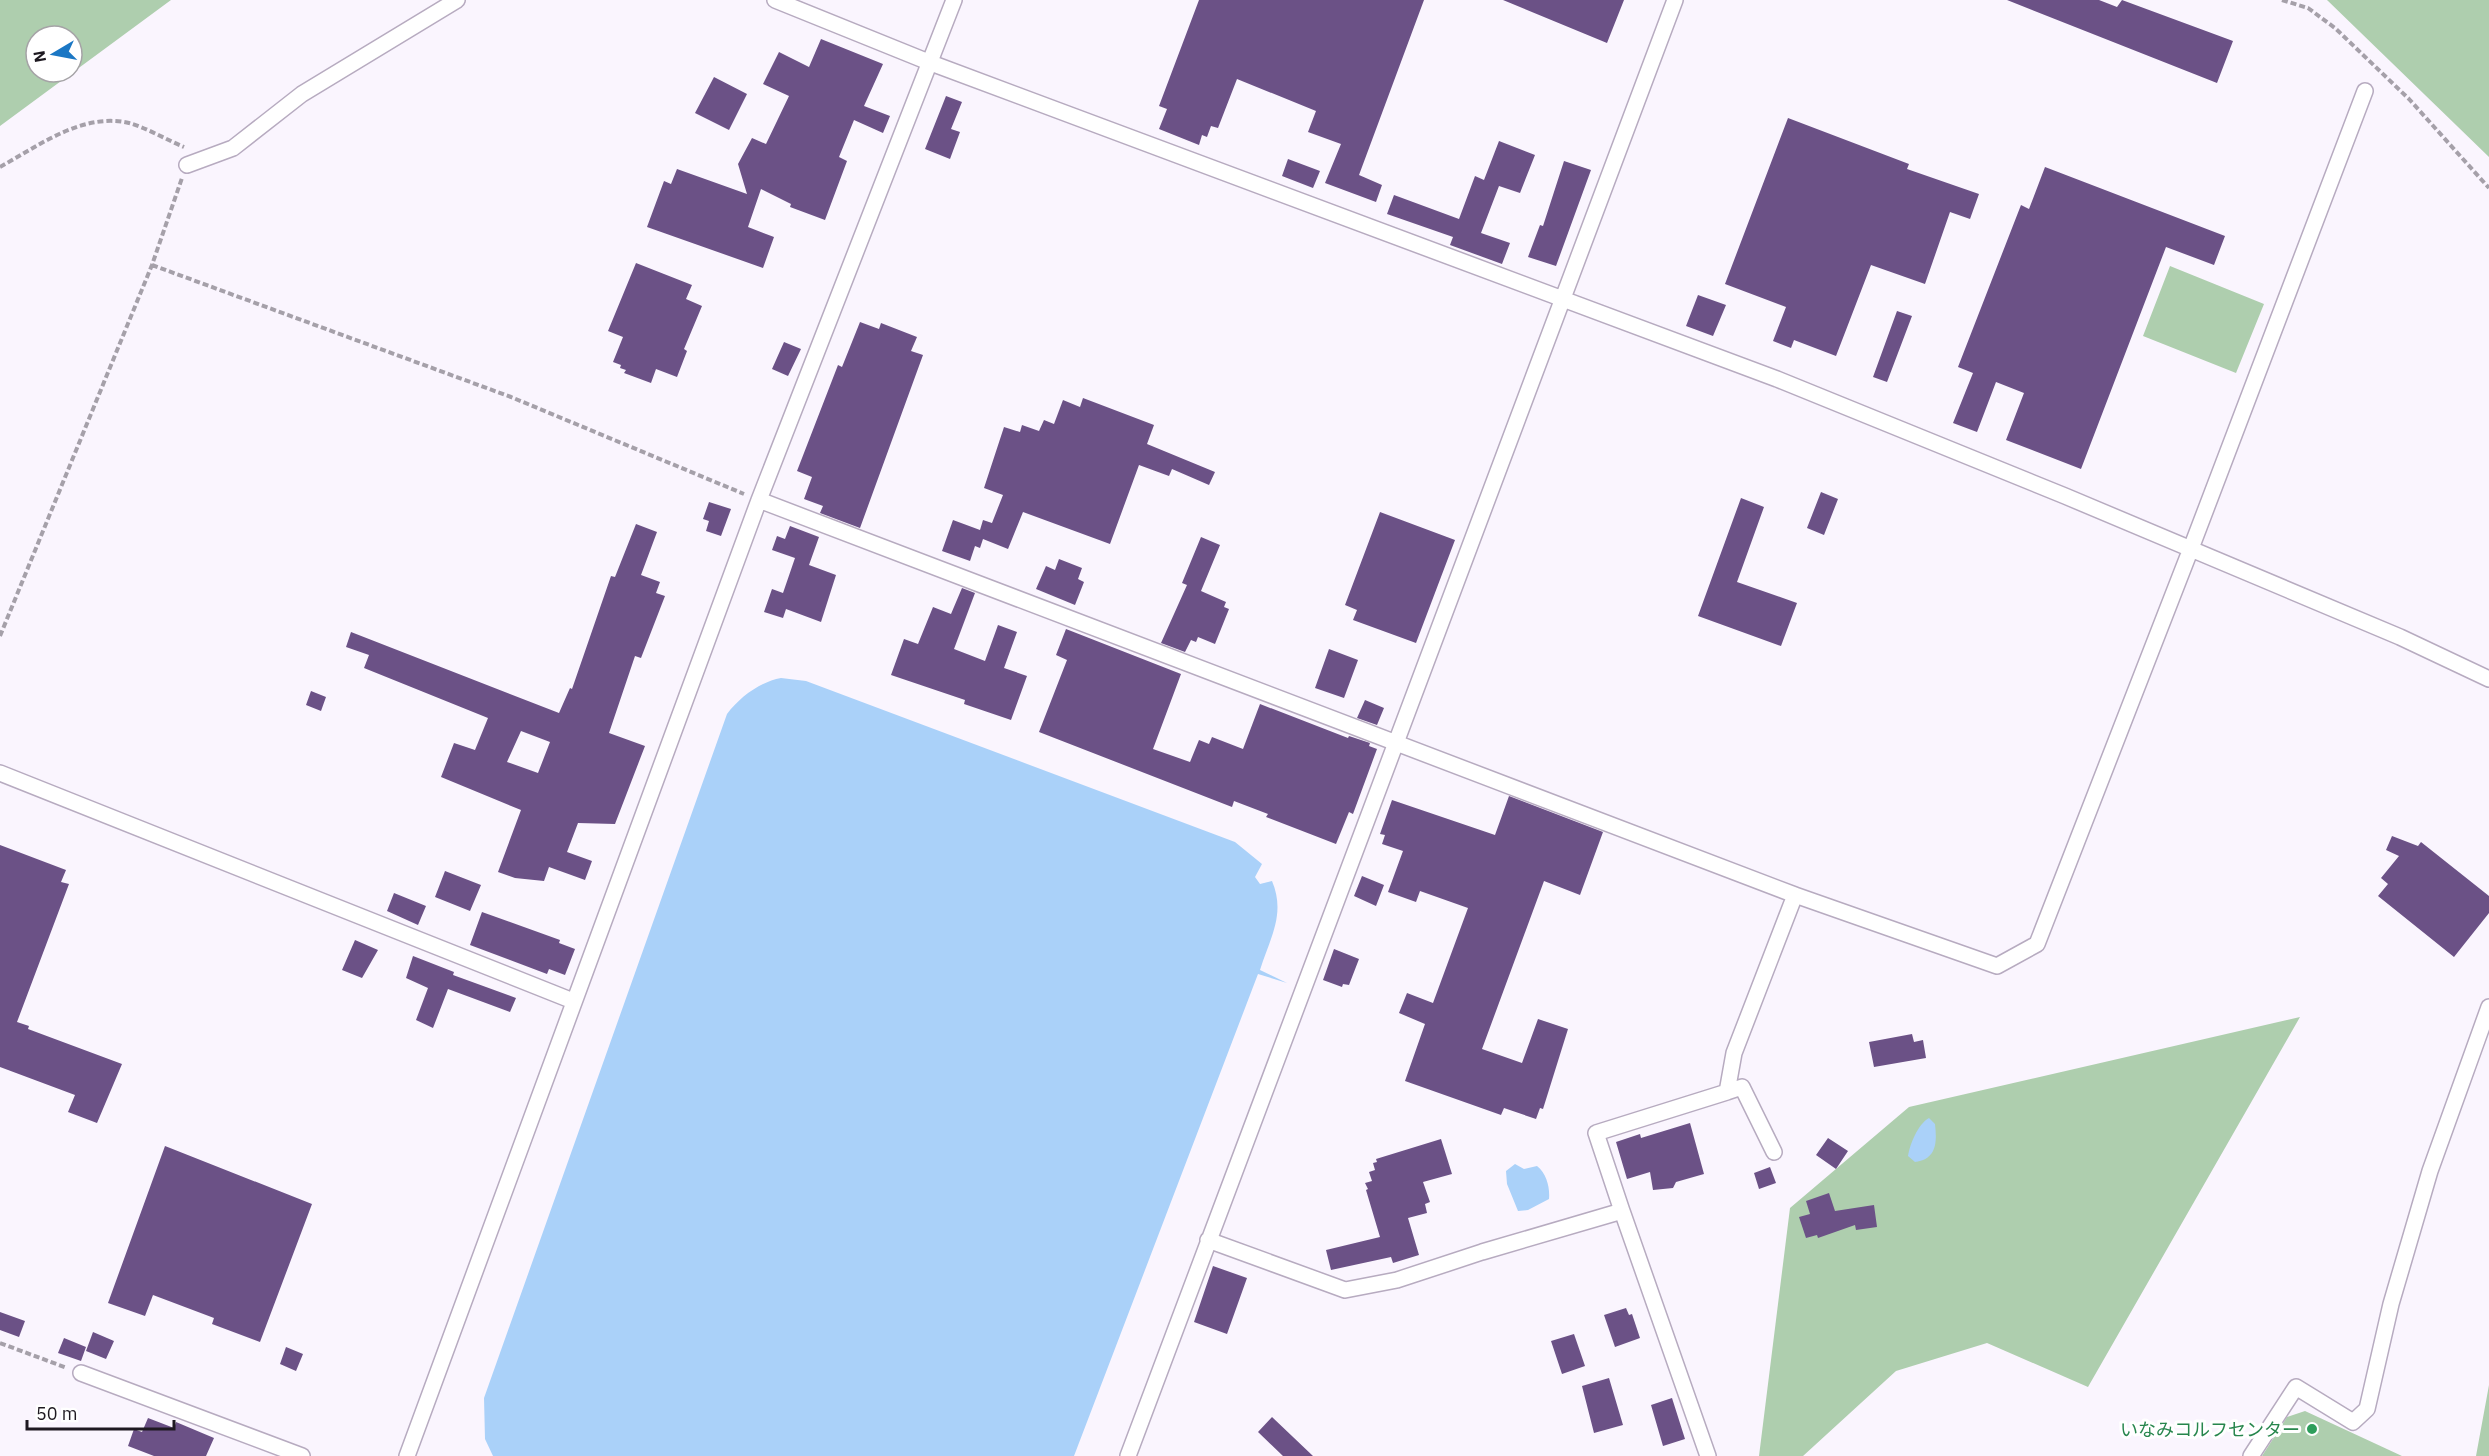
<svg xmlns="http://www.w3.org/2000/svg" width="2489" height="1456" font-family="'IBM Plex Sans','Noto Sans JP',sans-serif">
	<rect width="100%" height="100%" fill="#faf5fe"/>
	<path fill="#aeceae" fill-rule="evenodd" d="M 0,0 L 171,0 L 0,126 ZM 36,36 L 72,36 L 72,72 L 36,72 Z
		M 2327,0 L 2489,0 L 2489,157 Z
		M 2170,266 L 2264,304 L 2236,373 L 2143,336 Z
		M 2300,1017 L 2088,1387 L 1987,1343 L 1896,1371 L 1803,1456 L 1759,1456 L 1790,1208 L 1909,1107 Z
		M 2489,1385 L 2489,1456 L 2476,1456 Z
		M 2305,1411 L 2402,1456 L 2262,1456 L 2287,1417 Z"/>
	<path fill="#aad1f9" d="M 781,678 L 806,681 L 1235,842 L 1262,864 L 1255,877 L 1260,884 L 1272,881 C 1286,914 1270,938 1260,970 L 1287,983 L 1258,974 L 1074,1456 L 493,1456 L 485,1439 L 484,1398 L 727,714 C 740,697 760,682 781,678 Z
		M 1929,1118 L 1935,1124 C 1937,1142 1937,1159 1915,1162 L 1908,1156 C 1910,1144 1918,1124 1929,1118 Z
		M 1515,1164 L 1524,1169 L 1537,1166 C 1547,1174 1550,1188 1549,1199 L 1528,1210 L 1518,1211 L 1507,1184 L 1506,1171 Z"/>
	<path fill="#6b5186" fill-rule="evenodd" d="M 1199,0 L 1424,0 L 1359,175 L 1382,185 L 1376,202 L 1325,183 L 1341,144 L 1308,132 L 1316,111 L 1237,79 L 1218,128 L 1211,126 L 1207,137 L 1202,135 L 1199,145 L 1159,129 L 1167,109 L 1159,106 Z
		M 1503,0 L 1624,0 L 1607,43 Z
		M 2007,0 L 2099,0 L 2117,7 L 2122,0 L 2233,41 L 2217,83 Z
		M 821,39 L 883,64 L 864,106 L 890,116 L 883,133 L 854,120 L 839,157 L 847,161 L 825,220 L 790,207 L 791,204 L 761,189 L 748,227 L 774,237 L 763,268 L 647,227 L 664,181 L 671,184 L 677,169 L 747,194 L 738,164 L 752,138 L 766,144 L 789,96 L 763,84 L 779,52 L 809,67 Z
		M 714,77 L 747,94 L 729,130 L 695,113 Z
		M 946,96 L 962,102 L 951,129 L 960,132 L 950,159 L 925,149 Z
		M 1788,118 L 1909,164 L 1907,169 L 1979,194 L 1970,219 L 1950,212 L 1925,284 L 1871,265 L 1836,356 L 1794,340 L 1791,348 L 1773,341 L 1786,307 L 1725,284 Z
		M 1499,141 L 1535,155 L 1520,193 L 1499,186 L 1481,233 L 1510,243 L 1502,264 L 1450,245 L 1453,237 L 1387,214 L 1394,195 L 1459,219 L 1475,176 L 1484,180 Z
		M 1288,159 L 1320,171 L 1313,188 L 1282,176 Z
		M 1564,161 L 1591,170 L 1556,266 L 1528,257 L 1540,225 L 1543,226 Z
		M 2045,167 L 2225,236 L 2214,265 L 2166,247 L 2081,469 L 2006,440 L 2024,393 L 1996,382 L 1977,432 L 1953,423 L 1973,373 L 1958,367 L 2021,205 L 2029,209 Z
		M 636,263 L 692,285 L 686,299 L 702,306 L 684,349 L 687,351 L 677,377 L 656,369 L 651,383 L 624,373 L 626,370 L 620,368 L 621,365 L 613,362 L 623,337 L 608,331 Z
		M 1698,295 L 1726,305 L 1713,336 L 1686,326 Z
		M 1897,311 L 1912,316 L 1887,382 L 1873,377 Z
		M 860,322 L 879,329 L 881,323 L 917,337 L 911,351 L 923,355 L 860,528 L 820,513 L 823,506 L 804,499 L 812,477 L 797,471 L 838,365 L 842,367 Z
		M 784,342 L 801,349 L 788,376 L 772,369 Z
		M 1083,398 L 1154,425 L 1147,444 L 1215,472 L 1209,485 L 1172,469 L 1169,476 L 1139,465 L 1110,544 L 1023,512 L 1008,549 L 983,539 L 980,548 L 975,546 L 970,561 L 942,551 L 953,520 L 980,530 L 983,520 L 992,523 L 1003,495 L 984,488 L 1004,427 L 1020,432 L 1022,425 L 1039,431 L 1044,420 L 1054,424 L 1063,400 L 1080,407 Z
		M 1821,492 L 1838,499 L 1824,535 L 1807,528 Z
		M 1741,498 L 1764,507 L 1737,582 L 1797,603 L 1781,646 L 1698,616 Z
		M 709,502 L 731,509 L 721,536 L 706,531 L 709,521 L 703,519 Z
		M 1380,512 L 1455,540 L 1416,643 L 1353,620 L 1357,610 L 1345,605 Z
		M 636,524 L 657,532 L 641,575 L 660,582 L 656,593 L 665,596 L 641,658 L 635,656 L 609,733 L 645,746 L 615,824 L 578,823 L 567,852 L 592,861 L 585,880 L 549,867 L 544,881 L 515,878 L 498,872 L 521,810 L 441,777 L 454,743 L 475,750 L 488,718 L 364,668 L 369,655 L 346,647 L 351,632 L 559,713 L 570,688 L 572,689 L 611,576 L 615,577 ZM 521,731 L 550,742 L 538,773 L 507,762 Z
		M 790,526 L 819,537 L 809,565 L 836,575 L 821,622 L 786,609 L 783,618 L 764,612 L 772,589 L 783,593 L 795,558 L 772,550 L 777,536 L 785,539 Z
		M 1201,537 L 1220,545 L 1201,591 L 1226,602 L 1224,607 L 1229,609 L 1215,644 L 1198,637 L 1196,642 L 1191,640 L 1185,652 L 1161,643 L 1187,585 L 1182,583 Z
		M 1059,559 L 1082,568 L 1078,579 L 1084,582 L 1075,605 L 1036,589 L 1046,566 L 1055,570 Z
		M 962,588 L 975,593 L 954,649 L 985,661 L 998,625 L 1017,632 L 1004,668 L 1027,676 L 1011,720 L 964,704 L 965,700 L 891,675 L 904,639 L 918,644 L 933,607 L 951,614 Z
		M 1066,629 L 1181,674 L 1153,749 L 1190,762 L 1199,740 L 1209,744 L 1212,737 L 1243,749 L 1260,704 L 1348,738 L 1349,736 L 1370,743 L 1369,746 L 1377,749 L 1353,814 L 1349,812 L 1336,844 L 1266,817 L 1268,814 L 1234,801 L 1232,807 L 1039,732 L 1067,660 L 1056,655 Z
		M 1329,649 L 1358,660 L 1344,698 L 1315,688 Z
		M 311,691 L 326,697 L 321,711 L 306,705 Z
		M 1365,700 L 1384,708 L 1377,725 L 1357,718 Z
		M 1509,796 L 1603,832 L 1580,895 L 1544,881 L 1482,1049 L 1522,1063 L 1538,1019 L 1568,1029 L 1543,1109 L 1540,1108 L 1536,1119 L 1504,1108 L 1501,1115 L 1405,1081 L 1425,1024 L 1399,1013 L 1407,993 L 1433,1003 L 1468,908 L 1420,891 L 1416,902 L 1388,892 L 1403,851 L 1382,844 L 1385,835 L 1380,834 L 1392,800 L 1495,835 Z
		M 2392,836 L 2418,846 L 2421,842 L 2489,896 L 2489,913 L 2454,957 L 2378,896 L 2388,884 L 2381,878 L 2399,856 L 2386,850 Z
		M 0,845 L 66,870 L 61,882 L 69,884 L 17,1022 L 29,1026 L 28,1029 L 122,1064 L 97,1123 L 68,1112 L 75,1095 L 0,1067 Z
		M 445,871 L 481,885 L 470,911 L 435,897 Z
		M 1362,876 L 1384,885 L 1376,906 L 1354,896 Z
		M 394,893 L 426,906 L 418,925 L 387,911 Z
		M 482,912 L 560,940 L 559,943 L 575,949 L 565,975 L 549,969 L 547,974 L 470,945 Z
		M 355,940 L 378,950 L 362,978 L 342,970 Z
		M 1334,949 L 1359,959 L 1349,985 L 1343,984 L 1342,987 L 1323,980 Z
		M 413,956 L 454,972 L 453,975 L 516,998 L 510,1012 L 448,989 L 433,1028 L 416,1020 L 428,988 L 406,978 Z
		M 1912,1034 L 1914,1042 L 1923,1040 L 1926,1058 L 1874,1067 L 1869,1042 Z
		M 1690,1123 L 1704,1174 L 1676,1182 L 1673,1188 L 1653,1190 L 1650,1172 L 1627,1179 L 1616,1142 L 1640,1134 L 1641,1138 Z
		M 1828,1138 L 1848,1151 L 1836,1169 L 1816,1155 Z
		M 1441,1139 L 1452,1174 L 1423,1182 L 1430,1202 L 1425,1204 L 1427,1213 L 1408,1218 L 1419,1255 L 1393,1263 L 1391,1257 L 1331,1270 L 1326,1250 L 1380,1237 L 1366,1190 L 1368,1189 L 1365,1183 L 1372,1181 L 1369,1172 L 1375,1170 L 1373,1163 L 1377,1162 L 1376,1159 Z
		M 165,1146 L 312,1204 L 260,1342 L 212,1324 L 214,1318 L 153,1295 L 145,1316 L 108,1303 Z
		M 1770,1167 L 1776,1183 L 1759,1189 L 1754,1173 Z
		M 1829,1193 L 1835,1211 L 1874,1205 L 1877,1227 L 1856,1230 L 1855,1225 L 1818,1238 L 1817,1235 L 1806,1238 L 1799,1217 L 1810,1214 L 1806,1201 Z
		M 1213,1266 L 1247,1278 L 1227,1334 L 1194,1322 Z
		M 1626,1308 L 1629,1315 L 1632,1314 L 1640,1338 L 1615,1347 L 1604,1315 Z
		M 0,1312 L 25,1321 L 19,1337 L 0,1330 Z
		M 93,1332 L 114,1341 L 106,1359 L 86,1351 Z
		M 1574,1334 L 1585,1366 L 1562,1374 L 1551,1341 Z
		M 64,1338 L 86,1347 L 81,1361 L 58,1353 Z
		M 286,1347 L 303,1354 L 296,1371 L 280,1364 Z
		M 1609,1378 L 1623,1425 L 1594,1433 L 1582,1386 Z
		M 1672,1398 L 1685,1439 L 1663,1446 L 1651,1405 Z
		M 1272,1417 L 1313,1456 L 1283,1456 L 1258,1432 Z
		M 148,1418 L 174,1428 L 176,1422 L 214,1438 L 206,1456 L 154,1456 L 128,1446 L 134,1429 L 142,1432 Z"/>
	<g fill="none" stroke-linecap="round" stroke-linejoin="round">
		<defs>
			<path id="minor" d="M 775,0 L 931,63 L 1777,379 L 2065,496 L 2400,637 L 2489,679
				M 187,165 L 233,148 L 302,94 L 457,0
				M 759,500 L 1795,895 L 1997,966 L 2037,944 L 2190,551 L 2365,91
				M 0,773 L 573,1001
				M 1727,1092 L 1742,1087 L 1774,1152
				M 1622,1211 L 1708,1456
				M 1208,1240 L 1345,1290 L 1397,1280 L 1482,1252 L 1622,1211 L 1596,1133 L 1727,1092 L 1734,1053 L 1795,895
				M 81,1373 L 302,1456
				M 407,1456 L 759,500 L 954,0
				M 1128,1456 L 1675,0
				M 2251,1456 L 2296,1387 L 2353,1422 L 2367,1409 L 2391,1304 L 2430,1171 L 2489,1007"/>
		</defs>
		<use href="#minor" stroke="#b7abc0" stroke-width="18"/>
		<path stroke="#a5a0a9" stroke-width="4" stroke-dasharray="6 3" stroke-linecap="butt" d="M 2282,0 L 2308,8 L 2335,28 L 2409,99 L 2489,188
			M 0,167 C 38,146 83,112 129,123 C 147,128 167,140 184,147
			M 152,265 L 511,397 L 744,494
			M 0,636 L 152,265 L 182,178
			M 0,1343 L 67,1368"/>
		<use href="#minor" stroke="#fff" stroke-width="15"/>
	</g>
	<circle fill="#2e9e5b" stroke="#fff" stroke-width="2" cx="2312" cy="1429" r="6"/>
	<g text-anchor="middle" dominant-baseline="central" stroke-width="6" stroke-linejoin="round" paint-order="stroke">
		<g font-size="18" fill="#27864d" stroke="#fff" text-anchor="end">
			<text x="2300" y="1429">いなみコルフセンター</text>
		</g>
	</g>
	<g transform="translate(54 54) rotate(260)"><circle r="28" fill="#ffffff" stroke="#a5a3a6" stroke-width="1.5"/>
	<path d="M0-4.5L10 22L0 15L-10 22Z" fill="#1b77c4"/>
	<text y="-9" font-size="16" font-weight="bold" text-anchor="middle" fill="#1e1921">N</text>
	</g>
	<path d="M27 1420v9h147v-9" fill="none" stroke="#1e1921" stroke-width="3"/>
	<text x="36" y="1420" font-size="18" fill="#1e1921" stroke="#ffffff" stroke-width="4.5" paint-order="stroke">50 m</text>
</svg>
